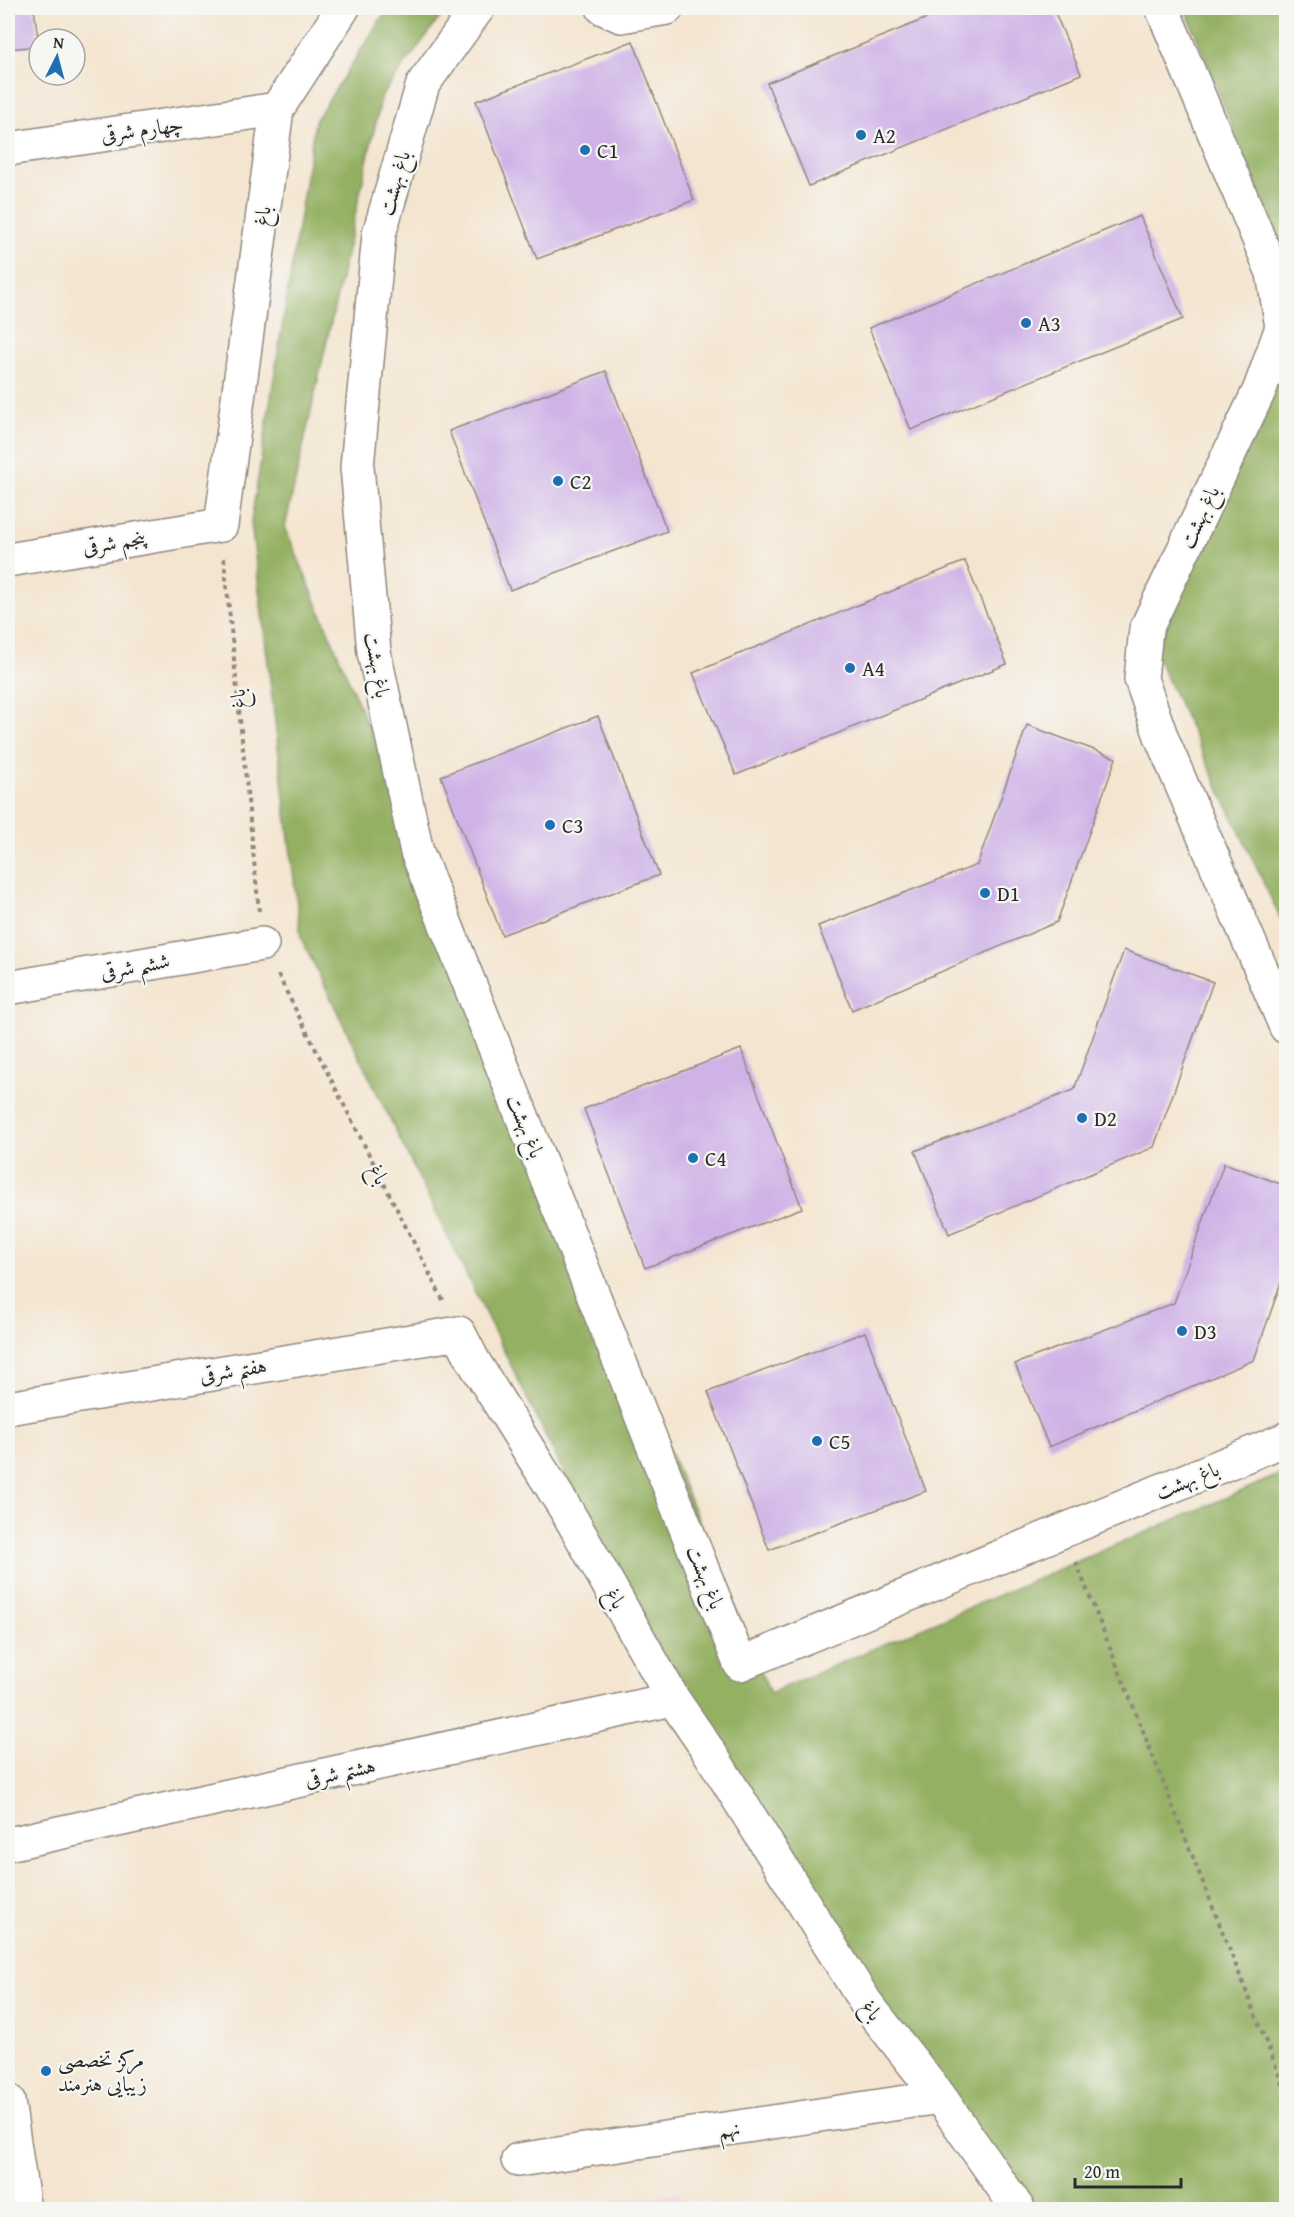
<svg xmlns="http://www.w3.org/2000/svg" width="1294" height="2217" font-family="'Gentium Book Plus',Amiri,serif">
	<rect width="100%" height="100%" fill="#f6f6f2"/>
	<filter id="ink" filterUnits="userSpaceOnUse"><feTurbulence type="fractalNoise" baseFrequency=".0167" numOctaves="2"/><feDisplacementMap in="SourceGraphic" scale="12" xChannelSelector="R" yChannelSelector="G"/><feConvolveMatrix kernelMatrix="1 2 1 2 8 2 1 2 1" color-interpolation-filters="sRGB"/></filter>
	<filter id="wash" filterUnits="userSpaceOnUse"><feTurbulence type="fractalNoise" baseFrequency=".008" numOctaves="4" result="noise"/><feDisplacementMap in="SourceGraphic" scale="24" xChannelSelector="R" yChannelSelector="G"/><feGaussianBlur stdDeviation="1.35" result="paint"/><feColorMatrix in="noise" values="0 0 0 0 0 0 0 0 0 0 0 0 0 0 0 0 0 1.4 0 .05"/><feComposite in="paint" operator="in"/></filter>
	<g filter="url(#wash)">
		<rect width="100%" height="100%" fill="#f4e5d0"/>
		<path fill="#f2d0e2" d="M 680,2193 L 682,2209 L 542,2209 Z"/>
		<path fill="#94b163" stroke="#606e47" stroke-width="1.5" d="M 388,8 L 447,8 L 382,95 L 285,527 L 770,1693 L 1286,1472 L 1286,2209 L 1030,2209 L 894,2022 L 661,1661 L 586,1518 L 301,938 L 251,522 L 315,121 Z
			M 1185,8 L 1286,8 L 1286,261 Z
			M 1286,351 L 1286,930 L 1155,653 Z"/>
		<g id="blocks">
			<path fill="#cfb3e7" d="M 8,8 L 34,8 L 39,46 L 8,49 Z
				M 952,8 L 1053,8 L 1081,74 L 809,186 L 767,83 Z
				M 633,41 L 694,200 L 537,259 L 476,101 Z
				M 1140,216 L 1183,319 L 911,430 L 869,328 Z
				M 606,371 L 667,531 L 510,590 L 449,431 Z
				M 965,561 L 1007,664 L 736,775 L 693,673 Z
				M 598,716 L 659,875 L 502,935 L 441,776 Z
				M 1027,725 L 1116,758 L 1057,922 L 852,1010 L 818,926 L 977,865 Z
				M 1124,950 L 1213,982 L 1154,1147 L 949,1234 L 915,1151 L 1074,1090 Z
				M 741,1049 L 802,1208 L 645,1268 L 584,1109 Z
				M 1224,1163 L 1286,1186 L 1286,1268 L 1254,1360 L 1049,1447 L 1015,1364 L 1174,1303 Z
				M 865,1332 L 926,1491 L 769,1550 L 708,1392 Z"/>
		</g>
	</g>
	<g filter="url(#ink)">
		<use href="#blocks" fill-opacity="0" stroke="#90887e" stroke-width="1.5"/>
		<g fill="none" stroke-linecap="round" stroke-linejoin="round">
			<defs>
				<path id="minor" d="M 478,8 L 423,84 L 379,234 L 357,467 L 374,652 L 417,852 L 740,1664 L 1286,1439
					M 603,8 L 621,16 L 667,8
					M 1162,8 L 1273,273 L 1282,327 L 1260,389 L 1146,629 L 1141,679 L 1162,739 L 1286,1027
					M 8,149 L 277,109
					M 8,560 L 221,525 L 277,109 L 343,8
					M 8,988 L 262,944
					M 8,1408 L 459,1333 L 474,1362 L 568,1513 L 673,1699 L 708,1750 L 866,2003 L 940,2097 L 1019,2210
					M 8,1844 L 673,1699
					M 518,2160 L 940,2097"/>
				<path id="secondary" d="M 8,2101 L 24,2210"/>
			</defs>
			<use href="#minor" stroke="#90887e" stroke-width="36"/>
			<use href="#secondary" stroke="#90887e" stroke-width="36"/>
			<path stroke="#90887e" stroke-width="4" stroke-dasharray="4.5 4.5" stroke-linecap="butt" d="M 224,558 L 259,911
				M 278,975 L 443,1300
				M 1076,1562 L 1286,2092"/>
			<use href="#minor" stroke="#fff" stroke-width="33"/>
			<use href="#secondary" stroke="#fff" stroke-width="33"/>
		</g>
	</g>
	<g fill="#1f6fb2" stroke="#f6f6f2" stroke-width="2">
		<circle cx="861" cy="135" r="6"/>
		<circle cx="585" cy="150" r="6"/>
		<circle cx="1026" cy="323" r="6"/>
		<circle cx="558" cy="481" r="6"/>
		<circle cx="850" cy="668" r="6"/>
		<circle cx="550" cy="825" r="6"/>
		<circle cx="985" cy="893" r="6"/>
		<circle cx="1082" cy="1118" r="6"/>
		<circle cx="693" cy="1158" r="6"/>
		<circle cx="1182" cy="1331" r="6"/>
		<circle cx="817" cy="1441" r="6"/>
		<circle cx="46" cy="2071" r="6"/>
	</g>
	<g text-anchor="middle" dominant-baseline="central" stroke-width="4.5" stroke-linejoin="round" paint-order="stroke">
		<g font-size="21" fill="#2b2b2b" stroke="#f6f6f2">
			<text transform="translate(142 129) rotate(-8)">چهارم شرقی</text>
			<text transform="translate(394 183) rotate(-74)">باغ بهشت</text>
			<text transform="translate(262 216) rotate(-82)">باغ</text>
			<text transform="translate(1199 517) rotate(-65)">باغ بهشت</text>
			<text transform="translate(114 542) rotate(-9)">پنجم شرقی</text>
			<text transform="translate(378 665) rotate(80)">باغ بهشت</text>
			<text transform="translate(238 699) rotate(-96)">باغ</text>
			<text transform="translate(135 966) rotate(-10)">ششم شرقی</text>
			<text transform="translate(526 1126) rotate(68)">باغ بهشت</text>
			<text transform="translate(379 1174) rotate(63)">باغ</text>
			<text transform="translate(233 1370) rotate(-9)">هفتم شرقی</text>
			<text transform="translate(1187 1480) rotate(-22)">باغ بهشت</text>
			<text transform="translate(706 1577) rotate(68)">باغ بهشت</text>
			<text transform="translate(616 1598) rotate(60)">باغ</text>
			<text transform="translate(340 1772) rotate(-12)">هشتم شرقی</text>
			<text transform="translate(872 2010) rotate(53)">باغ</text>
			<text transform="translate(729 2129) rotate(-9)">نهم</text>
		</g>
		<g font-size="21" fill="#2b2b2b" stroke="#f6f6f2" text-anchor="start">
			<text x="873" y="135">A2</text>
			<text x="597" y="150">C1</text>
			<text x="1038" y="323">A3</text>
			<text x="570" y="481">C2</text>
			<text x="862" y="668">A4</text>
			<text x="562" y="825">C3</text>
			<text x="997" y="893">D1</text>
			<text x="1094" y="1118">D2</text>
			<text x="705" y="1158">C4</text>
			<text x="1194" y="1331">D3</text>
			<text x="829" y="1441">C5</text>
			<text x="58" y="2059">مرکز تخصصی<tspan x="58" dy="24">زیبایی هنرمند</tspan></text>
		</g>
	</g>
	<rect width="1294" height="2217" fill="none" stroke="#f6f6f2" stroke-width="30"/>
	<g transform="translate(57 57) rotate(6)"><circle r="28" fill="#f6f6f2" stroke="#a5a5a2" stroke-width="1.5"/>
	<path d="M0-4.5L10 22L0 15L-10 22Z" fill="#1f6fb2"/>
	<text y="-9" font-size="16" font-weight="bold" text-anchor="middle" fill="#2b2b2b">N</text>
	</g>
	<path d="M1075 2178v9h106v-9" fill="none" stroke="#2b2b2b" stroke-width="3"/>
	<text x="1084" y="2178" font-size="18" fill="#2b2b2b" stroke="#f6f6f2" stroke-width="4.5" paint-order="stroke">20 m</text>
</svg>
